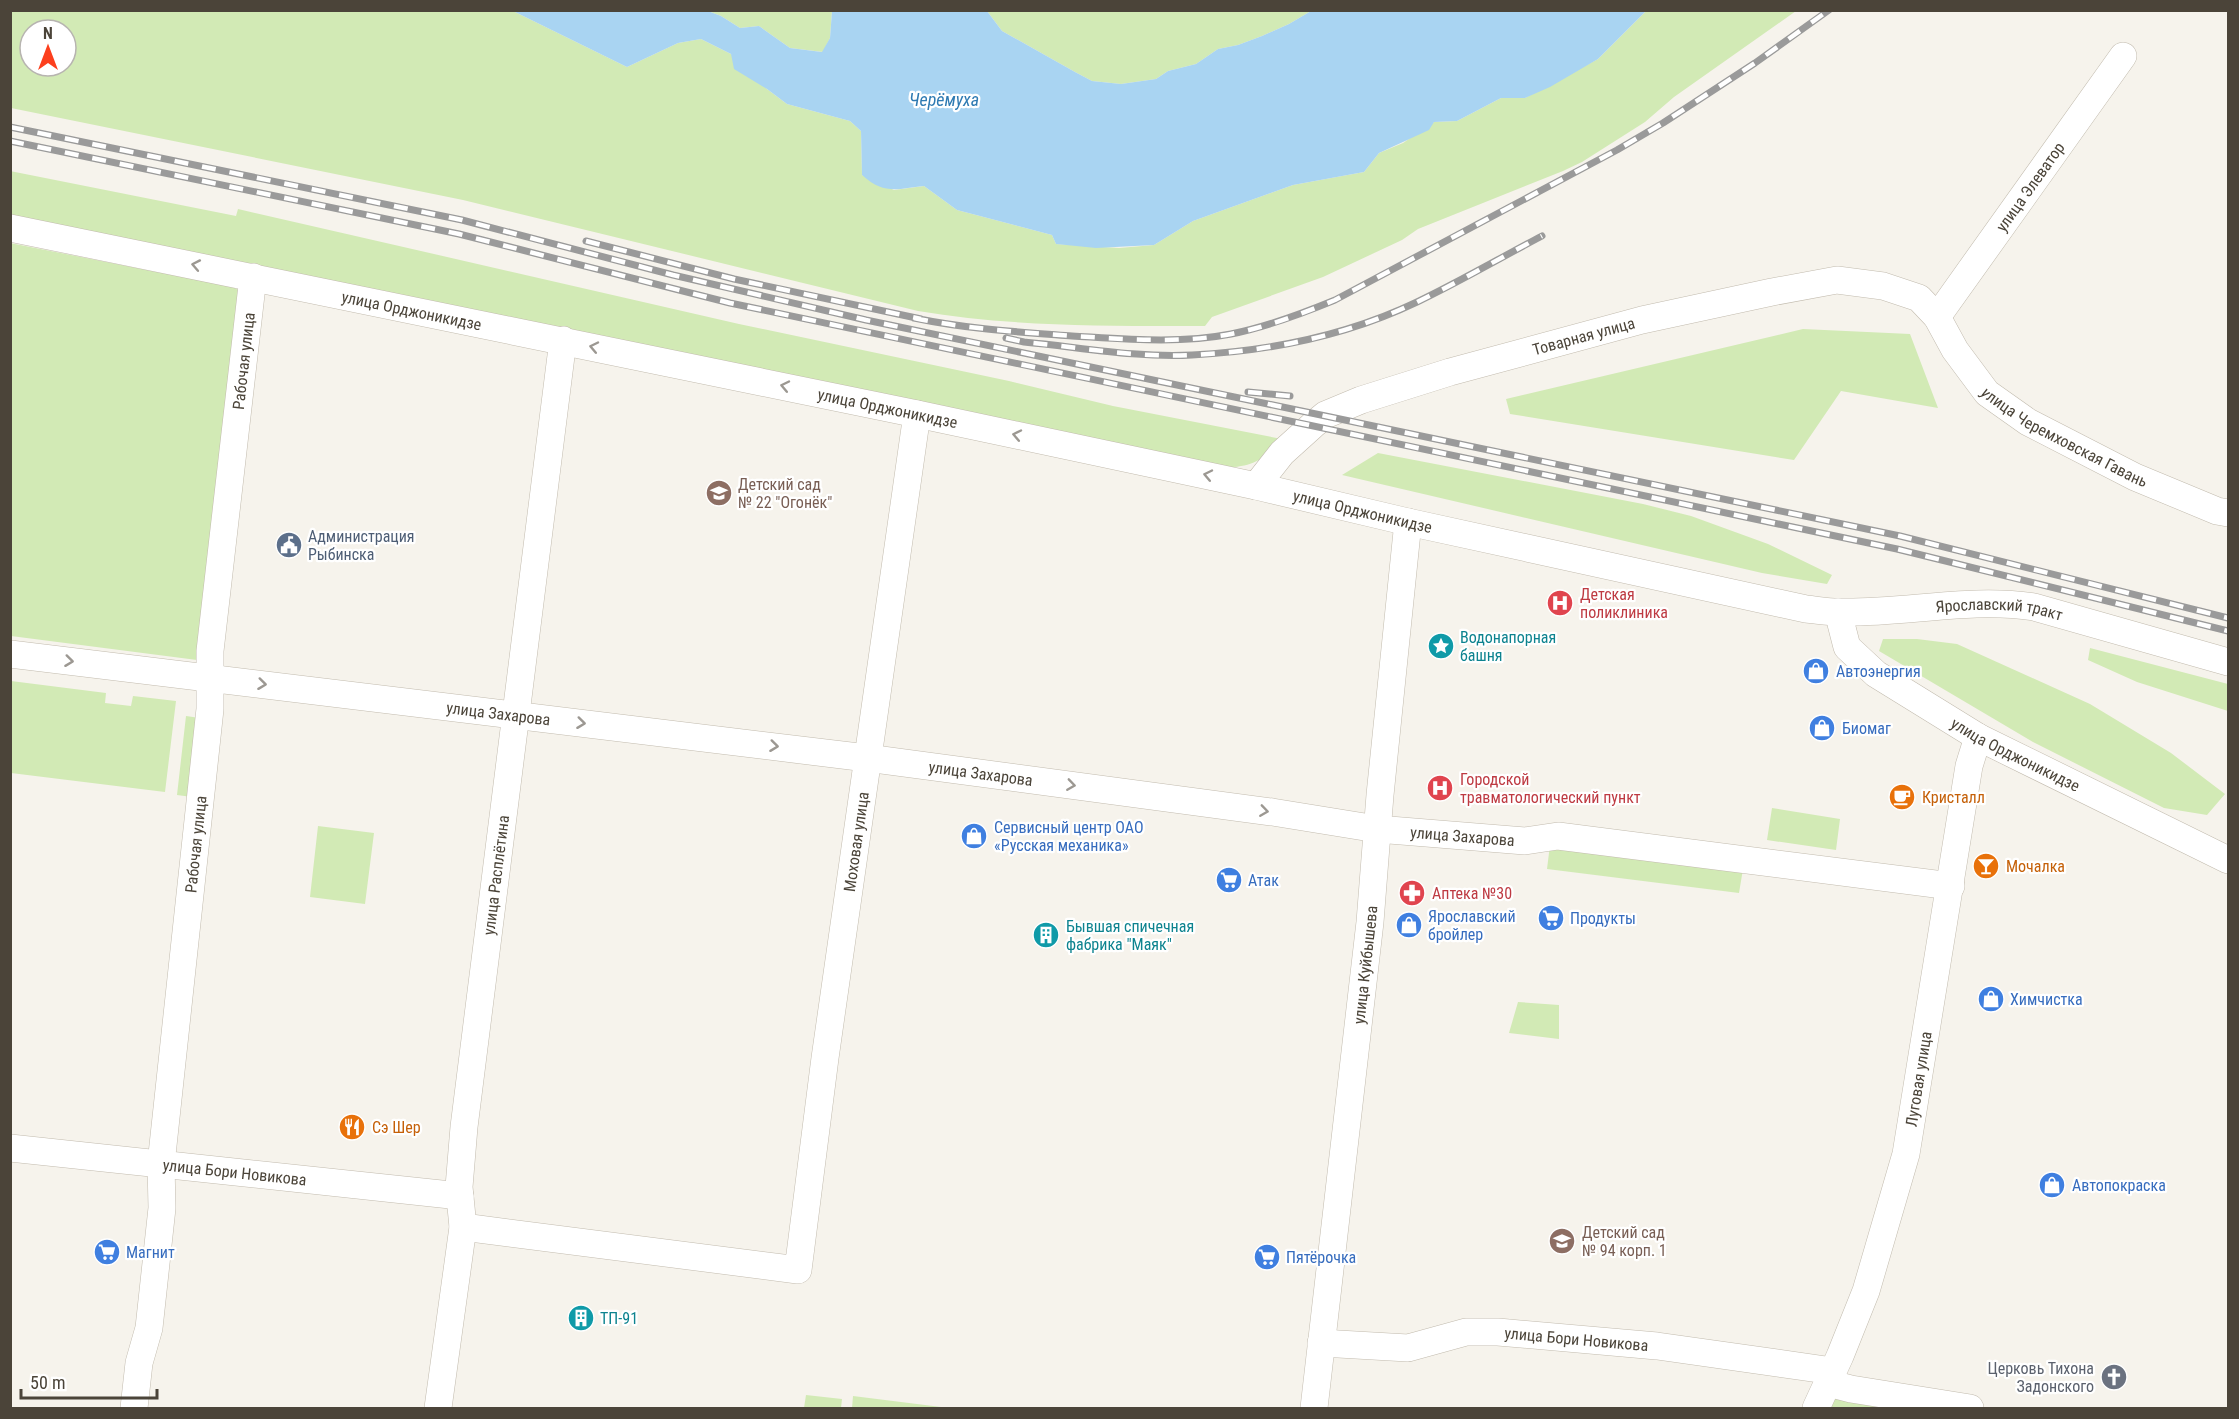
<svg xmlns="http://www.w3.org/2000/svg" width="2239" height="1419" font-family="'Roboto Condensed',sans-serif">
	<rect width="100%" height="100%" fill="#f6f3ec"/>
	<path fill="#d2eab5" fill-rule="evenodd" d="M 10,11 L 513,11 L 627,67 L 678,43 L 701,39 L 731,54 L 767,89 L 787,104 L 850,121 L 861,131 L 862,175 L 894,190 L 924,186 L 957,210 L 1052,235 L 1056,244 L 1119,248 L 1154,245 L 1193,221 L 1293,185 L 1364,172 L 1379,153 L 1403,143 L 1434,122 L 1457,121 L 1501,98 L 1525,98 L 1598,59 L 1646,11 L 1796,11 L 1674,97 L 1645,122 L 1582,162 L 1563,171 L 1418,229 L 1402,240 L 1323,277 L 1212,317 L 1205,326 C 1109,326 1013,327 918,311 L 463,200 L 11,108 ZM 30,30 L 66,30 L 66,66 L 30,66 Z
		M 708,11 L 832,11 L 830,38 L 823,52 L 790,48 L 759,26 L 740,28 L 721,16 Z
		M 987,11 L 1311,11 L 1289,24 L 1262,36 L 1238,45 L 1218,49 L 1196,64 L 1168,71 L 1156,79 L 1121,84 L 1092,81 L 1075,72 L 1002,31 Z
		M 10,171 L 236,216 L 238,209 L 739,324 L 1009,381 L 1113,406 L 1287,440 C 1259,461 1255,467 1220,468 L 11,217 Z
		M 10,243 L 233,287 L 240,291 L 197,660 L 11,636 Z
		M 1803,329 L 1910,334 L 1938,408 L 1841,391 L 1794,460 L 1510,414 L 1506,399 Z
		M 1378,453 L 1643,504 L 1691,516 L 1768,544 L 1832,575 L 1827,584 L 1762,573 L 1342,475 Z
		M 1883,639 L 1917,639 L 1957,644 L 2090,704 L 2171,753 L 2225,794 L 2207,815 L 2164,808 L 2033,742 L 1879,651 Z
		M 2090,648 L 2228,684 L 2228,711 L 2137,682 L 2088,660 Z
		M 11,681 L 106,693 L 105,703 L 131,706 L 133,696 L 176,701 L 165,792 L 11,773 Z
		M 186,716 L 200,718 L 192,797 L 177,795 Z
		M 1772,808 L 1840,819 L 1836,850 L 1767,840 Z
		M 318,826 L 374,833 L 365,904 L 310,897 Z
		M 1550,845 L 1743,869 L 1739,893 L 1547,869 Z
		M 1518,1002 L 1559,1005 L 1559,1039 L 1509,1033 Z
		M 806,1395 L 842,1399 L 841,1408 L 804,1408 Z
		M 853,1396 L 949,1408 L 852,1408 Z
		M 1832,1398 L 1925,1408 L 1826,1408 Z"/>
	<path fill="#a9d4f2" d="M 513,11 L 708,11 L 721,16 L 740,28 L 759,26 L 790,48 L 822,52 L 830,38 L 832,11 L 987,11 L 1002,31 L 1075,72 L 1092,81 L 1121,84 L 1156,79 L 1168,71 L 1196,64 L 1218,49 L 1238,45 L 1262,36 L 1289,24 L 1311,11 L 1646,11 L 1598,59 L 1550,87 L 1525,98 L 1501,98 L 1457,121 L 1434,122 L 1429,130 L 1379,153 L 1364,172 L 1293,185 L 1193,221 L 1154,245 L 1096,248 L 1056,244 L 1052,235 L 957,210 L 924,186 C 897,189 884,195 862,175 L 861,131 L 850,121 L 787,104 L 767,89 L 734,69 L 731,54 L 701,39 L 678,43 L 627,67 Z"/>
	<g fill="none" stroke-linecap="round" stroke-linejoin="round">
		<defs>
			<g id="minor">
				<path id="s1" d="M 10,228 L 917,414 L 1256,486 L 1408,522 L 1806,609 C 1817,610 1828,612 1838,612 C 1903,614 1969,597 2034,607 L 2228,662"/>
				<path id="s2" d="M 1937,317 L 2123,56"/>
				<path id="s3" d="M 1256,486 L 1282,453 L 1313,425 L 1325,415 L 1361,400 L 1450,372 L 1642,320 L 1772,292 L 1837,280 L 1883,286 L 1919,298 L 1937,317 L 1955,350 L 1987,393 L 2028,422 L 2135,477 L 2217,511 L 2228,513"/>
				<path id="s4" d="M 1838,612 L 1847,647 L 1876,674 L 1978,737 L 2228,860"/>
				<path id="s5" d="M 10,654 L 867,758 L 1272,812 L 1377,829 L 1525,841 L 1558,836 L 1951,886"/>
				<path id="s6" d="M 10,1148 L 460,1196"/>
				<path id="s7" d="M 463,1227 L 798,1270 L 825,1058 L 917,414"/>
				<path id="s8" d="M 1321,1343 L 1408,1348 L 1466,1332 L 1498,1332 L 1657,1346 L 1833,1371"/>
				<path d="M 1828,1383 L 1851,1389 L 1970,1408"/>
				<path id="s9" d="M 134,1408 L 139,1363 L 149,1328 L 162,1208 L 161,1164 L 210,709 L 210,651 L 253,277"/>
				<path id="s10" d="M 438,1408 L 463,1227 L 459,1187 L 464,1127 L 563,340"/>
				<path id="s11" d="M 1314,1408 L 1370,922 L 1380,795 L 1408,522"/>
				<path id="s12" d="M 1816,1408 L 1840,1356 L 1866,1291 L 1906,1154 L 1969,766 L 1978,737"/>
			</g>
		</defs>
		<use href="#minor" stroke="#c2bbae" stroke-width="28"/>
		<use href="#minor" stroke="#fff" stroke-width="27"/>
		<defs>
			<path id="rail" d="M 10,127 L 462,220 L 673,275 L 866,320 L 1900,536 L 2228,618
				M 10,141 L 459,234 L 730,303 L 1897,549 L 2228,631
				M 586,241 L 734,279 L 921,319
				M 914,318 C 967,329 1019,332 1072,336 C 1125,339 1179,344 1231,334 C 1267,327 1301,314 1335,300 L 1617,150 L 1663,123 L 1755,63 L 1829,10
				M 1006,338 L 1024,342 C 1079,347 1136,358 1192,355 C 1270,351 1346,336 1417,302 C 1459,282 1500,258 1542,236
				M 1248,392 L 1290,396"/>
		</defs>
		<use href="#rail" stroke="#9a9a9a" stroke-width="7"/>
		<use href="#rail" stroke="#fff" stroke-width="4.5" stroke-dasharray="14" stroke-linecap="butt"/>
	</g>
	<defs><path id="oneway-chevron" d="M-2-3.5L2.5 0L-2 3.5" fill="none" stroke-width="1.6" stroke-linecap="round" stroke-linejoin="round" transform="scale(1.5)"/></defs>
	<g stroke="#9c9892">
		<use href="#oneway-chevron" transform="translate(196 265) rotate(-169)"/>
		<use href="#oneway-chevron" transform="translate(594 347) rotate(-168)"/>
		<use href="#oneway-chevron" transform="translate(785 386) rotate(-168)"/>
		<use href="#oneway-chevron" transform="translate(1017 435) rotate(-168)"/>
		<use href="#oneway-chevron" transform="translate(1208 475) rotate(-168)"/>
		<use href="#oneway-chevron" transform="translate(69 661) rotate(7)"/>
		<use href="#oneway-chevron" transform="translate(262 684) rotate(7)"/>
		<use href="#oneway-chevron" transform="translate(581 723) rotate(7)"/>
		<use href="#oneway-chevron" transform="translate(774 746) rotate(7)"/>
		<use href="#oneway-chevron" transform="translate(1071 785) rotate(8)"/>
		<use href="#oneway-chevron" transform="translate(1264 811) rotate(8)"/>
	</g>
	<defs>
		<symbol id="school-disc" viewBox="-11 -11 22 22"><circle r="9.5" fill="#8d6e63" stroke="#fff"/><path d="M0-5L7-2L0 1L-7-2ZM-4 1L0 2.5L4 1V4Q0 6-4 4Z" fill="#fff"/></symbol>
		<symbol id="civic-disc" viewBox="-11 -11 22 22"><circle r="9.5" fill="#5c6f8a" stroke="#fff"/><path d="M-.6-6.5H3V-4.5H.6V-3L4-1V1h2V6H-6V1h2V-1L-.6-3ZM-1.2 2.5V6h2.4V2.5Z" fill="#fff"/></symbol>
		<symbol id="hospital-disc" viewBox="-11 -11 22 22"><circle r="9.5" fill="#e0444e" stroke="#fff"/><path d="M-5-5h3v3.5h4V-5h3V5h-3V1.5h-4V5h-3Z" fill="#fff"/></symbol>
		<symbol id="sight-disc" viewBox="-11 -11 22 22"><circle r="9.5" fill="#0f9aa8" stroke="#fff"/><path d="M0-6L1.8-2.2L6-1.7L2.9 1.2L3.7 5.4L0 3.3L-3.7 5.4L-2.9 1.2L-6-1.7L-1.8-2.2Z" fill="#fff"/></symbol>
		<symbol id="shop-disc" viewBox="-11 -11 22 22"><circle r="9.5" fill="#3f7fe0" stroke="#fff"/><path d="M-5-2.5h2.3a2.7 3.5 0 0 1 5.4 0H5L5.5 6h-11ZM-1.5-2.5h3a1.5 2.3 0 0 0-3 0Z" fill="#fff"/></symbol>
		<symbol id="cafe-disc" viewBox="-11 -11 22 22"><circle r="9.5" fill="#e8710a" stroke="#fff"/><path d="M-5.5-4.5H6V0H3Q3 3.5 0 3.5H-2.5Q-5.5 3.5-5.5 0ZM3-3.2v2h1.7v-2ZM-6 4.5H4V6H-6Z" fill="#fff"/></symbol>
		<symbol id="bar-disc" viewBox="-11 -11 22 22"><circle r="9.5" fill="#e8710a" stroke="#fff"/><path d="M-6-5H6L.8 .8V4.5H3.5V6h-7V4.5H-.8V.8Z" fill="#fff"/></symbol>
		<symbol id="supermarket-disc" viewBox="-11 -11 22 22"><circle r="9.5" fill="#3f7fe0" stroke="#fff"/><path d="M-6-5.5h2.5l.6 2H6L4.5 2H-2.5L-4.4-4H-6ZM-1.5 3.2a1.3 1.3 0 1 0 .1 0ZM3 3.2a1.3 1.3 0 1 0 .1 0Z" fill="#fff"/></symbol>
		<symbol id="pharmacy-disc" viewBox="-11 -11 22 22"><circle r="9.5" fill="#e0444e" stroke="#fff"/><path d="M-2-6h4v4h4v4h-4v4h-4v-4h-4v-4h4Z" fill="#fff"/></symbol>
		<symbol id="building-disc" viewBox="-11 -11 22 22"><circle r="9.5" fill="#0f9aa8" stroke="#fff"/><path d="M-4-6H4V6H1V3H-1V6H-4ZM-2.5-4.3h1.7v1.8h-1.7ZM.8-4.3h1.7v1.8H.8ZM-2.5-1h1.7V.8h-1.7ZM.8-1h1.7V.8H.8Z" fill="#fff"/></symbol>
		<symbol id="restaurant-disc" viewBox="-11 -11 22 22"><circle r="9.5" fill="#e8710a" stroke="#fff"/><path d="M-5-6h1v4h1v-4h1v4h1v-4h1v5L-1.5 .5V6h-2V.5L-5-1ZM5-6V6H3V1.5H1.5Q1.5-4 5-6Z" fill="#fff"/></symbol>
		<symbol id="church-disc" viewBox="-11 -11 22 22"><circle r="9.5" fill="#6b7280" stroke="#fff"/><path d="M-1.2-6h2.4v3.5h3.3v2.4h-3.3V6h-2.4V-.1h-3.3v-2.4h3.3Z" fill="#fff"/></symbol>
	</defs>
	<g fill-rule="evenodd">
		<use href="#school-disc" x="704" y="478" width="30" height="30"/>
		<use href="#civic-disc" x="274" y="530" width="30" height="30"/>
		<use href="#hospital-disc" x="1545" y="588" width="30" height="30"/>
		<use href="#sight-disc" x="1426" y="631" width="30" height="30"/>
		<use href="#shop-disc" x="1801" y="656" width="30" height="30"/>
		<use href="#shop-disc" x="1807" y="713" width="30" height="30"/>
		<use href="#hospital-disc" x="1425" y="773" width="30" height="30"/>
		<use href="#cafe-disc" x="1887" y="782" width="30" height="30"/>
		<use href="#shop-disc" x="959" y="821" width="30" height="30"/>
		<use href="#bar-disc" x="1971" y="851" width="30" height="30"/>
		<use href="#supermarket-disc" x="1214" y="865" width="30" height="30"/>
		<use href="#pharmacy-disc" x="1397" y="878" width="30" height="30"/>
		<use href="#supermarket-disc" x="1536" y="903" width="30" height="30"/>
		<use href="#shop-disc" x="1394" y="910" width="30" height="30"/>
		<use href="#building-disc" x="1031" y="920" width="30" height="30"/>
		<use href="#shop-disc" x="1976" y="984" width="30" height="30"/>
		<use href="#restaurant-disc" x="337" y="1112" width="30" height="30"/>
		<use href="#shop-disc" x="2037" y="1170" width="30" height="30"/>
		<use href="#school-disc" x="1547" y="1226" width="30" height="30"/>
		<use href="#supermarket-disc" x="92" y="1237" width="30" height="30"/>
		<use href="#supermarket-disc" x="1252" y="1242" width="30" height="30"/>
		<use href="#building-disc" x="566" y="1303" width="30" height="30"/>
		<use href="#church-disc" x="2099" y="1362" width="30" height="30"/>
	</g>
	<g text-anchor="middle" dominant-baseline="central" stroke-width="4.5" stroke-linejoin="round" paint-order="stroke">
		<g font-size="16" fill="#4b4439" stroke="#fff">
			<text stroke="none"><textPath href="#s2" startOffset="160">улица Элеватор</textPath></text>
			<text stroke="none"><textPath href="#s1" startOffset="410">улица Орджоникидзе</textPath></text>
			<text stroke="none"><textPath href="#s3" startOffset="370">Товарная улица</textPath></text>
			<text stroke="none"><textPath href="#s9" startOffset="1054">Рабочая улица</textPath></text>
			<text stroke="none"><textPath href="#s1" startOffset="896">улица Орджоникидзе</textPath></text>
			<text stroke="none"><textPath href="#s3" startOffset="921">улица Черемховская Гавань</textPath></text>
			<text stroke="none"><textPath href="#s1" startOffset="1382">улица Орджоникидзе</textPath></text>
			<text stroke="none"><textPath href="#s1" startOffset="2030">Ярославский тракт</textPath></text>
			<text stroke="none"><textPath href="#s5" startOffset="492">улица Захарова</textPath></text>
			<text stroke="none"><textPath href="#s4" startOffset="237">улица Орджоникидзе</textPath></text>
			<text stroke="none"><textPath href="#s5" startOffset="978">улица Захарова</textPath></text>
			<text stroke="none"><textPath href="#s5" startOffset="1464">улица Захарова</textPath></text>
			<text stroke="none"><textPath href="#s7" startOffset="770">Моховая улица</textPath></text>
			<text stroke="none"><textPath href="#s9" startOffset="568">Рабочая улица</textPath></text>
			<text stroke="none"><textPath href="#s10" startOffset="537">улица Расплётина</textPath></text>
			<text stroke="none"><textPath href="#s11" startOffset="446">улица Куйбышева</textPath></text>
			<text stroke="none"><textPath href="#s12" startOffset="346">Луговая улица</textPath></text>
			<text stroke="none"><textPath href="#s6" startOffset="226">улица Бори Новикова</textPath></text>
			<text stroke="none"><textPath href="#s8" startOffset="258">улица Бори Новикова</textPath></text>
		</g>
		<g font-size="16" fill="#785e54" stroke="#fff" text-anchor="start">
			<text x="738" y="484">Детский сад<tspan x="738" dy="18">№ 22 "Огонёк"</tspan></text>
			<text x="1582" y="1232">Детский сад<tspan x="1582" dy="18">№ 94 корп. 1</tspan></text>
		</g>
		<g font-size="16" fill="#4e5e75" stroke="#fff" text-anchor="start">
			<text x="308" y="536">Администрация<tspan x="308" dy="18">Рыбинска</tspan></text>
		</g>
		<g font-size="16" fill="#be3a42" stroke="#fff" text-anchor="start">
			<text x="1580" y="594">Детская<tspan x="1580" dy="18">поликлиника</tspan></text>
			<text x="1460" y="779">Городской<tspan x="1460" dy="18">травматологический пункт</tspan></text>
			<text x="1432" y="893">Аптека №30</text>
		</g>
		<g font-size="16" fill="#0d838f" stroke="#fff" text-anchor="start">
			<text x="1460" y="637">Водонапорная<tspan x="1460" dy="18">башня</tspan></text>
			<text x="1066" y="926">Бывшая спичечная<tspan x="1066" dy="18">фабрика "Маяк"</tspan></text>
			<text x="600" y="1318">ТП-91</text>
		</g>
		<g font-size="16" fill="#366cbe" stroke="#fff" text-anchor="start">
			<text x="1836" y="671">Автоэнергия</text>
			<text x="1842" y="728">Биомаг</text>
			<text x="994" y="827">Сервисный центр ОАО<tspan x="994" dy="18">«Русская механика»</tspan></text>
			<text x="1248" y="880">Атак</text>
			<text x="1428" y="916">Ярославский<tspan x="1428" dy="18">бройлер</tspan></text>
			<text x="1570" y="918">Продукты</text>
			<text x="2010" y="999">Химчистка</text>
			<text x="2072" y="1185">Автопокраска</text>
			<text x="126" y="1252">Магнит</text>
			<text x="1286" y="1257">Пятёрочка</text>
		</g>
		<g font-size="16" fill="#c56008" stroke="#fff" text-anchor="start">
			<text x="1922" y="797">Кристалл</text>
			<text x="2006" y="866">Мочалка</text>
			<text x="372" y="1127">Сэ Шер</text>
		</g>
		<g font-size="16" fill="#5b616d" stroke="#fff" text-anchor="end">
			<text x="2094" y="1368">Церковь Тихона<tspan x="2094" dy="18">Задонского</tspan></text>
		</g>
		<g font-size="18" font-style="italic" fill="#2e7ab2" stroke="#fff">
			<text x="944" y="99">Черёмуха</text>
		</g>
	</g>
	<rect width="2239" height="1419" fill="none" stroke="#4b4439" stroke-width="24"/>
	<g transform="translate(48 48)"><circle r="28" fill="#ffffff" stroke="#b7b4b0" stroke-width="1.5"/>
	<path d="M0-4.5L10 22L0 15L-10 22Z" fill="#fc3f1d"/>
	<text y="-9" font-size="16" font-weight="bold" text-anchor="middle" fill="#4b4439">N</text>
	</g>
	<path d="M21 1389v9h136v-9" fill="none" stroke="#4b4439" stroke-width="3"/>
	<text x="30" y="1389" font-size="18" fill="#4b4439" stroke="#ffffff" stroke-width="4.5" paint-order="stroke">50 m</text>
</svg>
